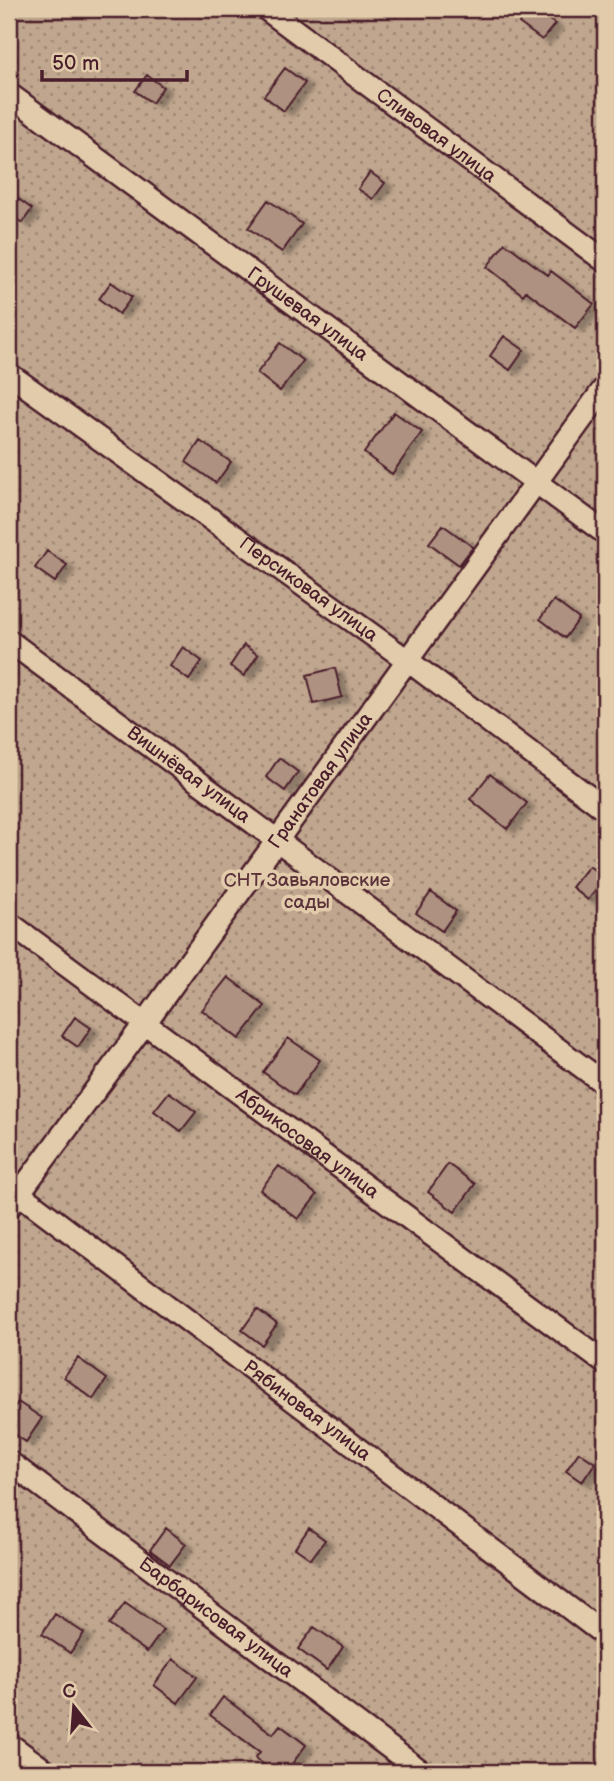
<svg xmlns="http://www.w3.org/2000/svg" width="614" height="1781" font-family="'Balsamiq Sans',sans-serif">
	<defs>
		<pattern id="garden-dots" width="8" height="8" patternUnits="userSpaceOnUse" patternTransform="scale(1.75)"><rect width="8" height="8" fill="#c0a68e"/><path d="M2 2h.1M6 6h.1" fill="none" stroke="#9e8774" stroke-width="1.8" stroke-linecap="round"/></pattern>
		<filter id="shadow"><feDropShadow dx="8" dy="4.5" stdDeviation="2" flood-color="#0004"/></filter>
	</defs>
	<rect width="100%" height="100%" fill="#d8c1a2"/>
	<filter id="ink" filterUnits="userSpaceOnUse"><feTurbulence type="fractalNoise" baseFrequency=".0143" numOctaves="2"/><feDisplacementMap in="SourceGraphic" scale="14" xChannelSelector="R" yChannelSelector="G"/><feConvolveMatrix kernelMatrix="1 2 1 2 8 2 1 2 1" color-interpolation-filters="sRGB"/></filter>
	<g filter="url(#ink)">
		<path fill="url(#garden-dots)" stroke="#85625c" stroke-width="2" d="M 9,9 L 605,9 L 605,1772 L 9,1772 Z"/>
		<path fill="#ae9180" stroke="#4a1f2b" stroke-width="2" filter="url(#shadow)" d="M 529,9 L 535,9 L 555,24 L 542,40 L 519,23 Z
			M 285,68 L 305,83 L 284,111 L 264,96 Z
			M 147,75 L 163,87 L 152,103 L 135,91 Z
			M 370,172 L 385,183 L 373,199 L 358,189 Z
			M 9,192 L 32,209 L 22,223 L 9,212 Z
			M 268,200 L 302,224 L 282,252 L 248,228 Z
			M 505,243 L 548,275 L 551,271 L 594,304 L 575,328 L 526,291 L 523,295 L 487,267 Z
			M 111,282 L 132,297 L 119,314 L 99,299 Z
			M 504,336 L 524,350 L 510,370 L 490,356 Z
			M 280,343 L 303,361 L 280,391 L 257,373 Z
			M 394,412 L 422,432 L 392,474 L 364,453 Z
			M 200,441 L 231,462 L 216,483 L 186,462 Z
			M 443,525 L 473,547 L 459,565 L 429,543 Z
			M 47,551 L 67,565 L 55,582 L 35,568 Z
			M 554,600 L 579,619 L 565,638 L 540,619 Z
			M 244,645 L 258,655 L 244,676 L 230,666 Z
			M 183,647 L 202,661 L 189,680 L 170,666 Z
			M 335,668 L 342,697 L 314,704 L 307,675 Z
			M 279,758 L 298,772 L 285,791 L 266,777 Z
			M 490,774 L 527,803 L 507,829 L 470,799 Z
			M 589,866 L 605,878 L 588,900 L 572,887 Z
			M 431,892 L 456,911 L 442,931 L 416,913 Z
			M 228,977 L 265,1006 L 239,1039 L 202,1010 Z
			M 75,1017 L 91,1028 L 78,1047 L 62,1036 Z
			M 288,1038 L 320,1060 L 295,1095 L 263,1072 Z
			M 169,1092 L 196,1112 L 181,1131 L 154,1111 Z
			M 448,1164 L 475,1184 L 455,1212 L 428,1192 Z
			M 279,1166 L 317,1195 L 298,1219 L 260,1190 Z
			M 257,1309 L 277,1324 L 262,1345 L 242,1330 Z
			M 78,1358 L 107,1379 L 93,1399 L 64,1377 Z
			M 18,1402 L 42,1418 L 26,1442 L 9,1430 L 9,1415 Z
			M 579,1452 L 595,1463 L 582,1482 L 566,1471 Z
			M 166,1528 L 186,1544 L 170,1565 L 150,1550 Z
			M 309,1528 L 325,1540 L 311,1559 L 295,1548 Z
			M 125,1603 L 163,1630 L 147,1652 L 109,1625 Z
			M 55,1614 L 84,1633 L 70,1653 L 42,1634 Z
			M 314,1627 L 343,1647 L 327,1670 L 298,1649 Z
			M 173,1659 L 197,1677 L 178,1703 L 154,1685 Z
			M 223,1697 L 273,1734 L 280,1725 L 306,1745 L 286,1772 L 274,1772 L 255,1758 L 260,1752 L 210,1715 Z"/>
		<g fill="none" stroke-linecap="round" stroke-linejoin="round">
			<defs>
				<g id="minor">
					<path id="s1" d="M 266,9 L 605,261"/>
					<path id="s2" d="M 9,94 L 605,533"/>
					<path id="s3" d="M 9,374 L 407,660 L 605,809"/>
					<path id="s4" d="M 9,641 L 605,1084"/>
					<path id="s5" d="M 9,923 L 605,1363"/>
					<path id="s6" d="M 9,1186 L 605,1635"/>
					<path id="s7" d="M 9,1207 L 145,1023 L 605,387"/>
					<path id="s8" d="M 9,1462 L 422,1772"/>
					<path d="M 9,1744 L 47,1772"/>
				</g>
			</defs>
			<use href="#minor" stroke="#4a1f2b" stroke-width="26"/>
			<use href="#minor" stroke="#e1cbaa" stroke-width="21"/>
		</g>
	</g>
	<g text-anchor="middle" dominant-baseline="central" stroke-width="7" stroke-linejoin="round" paint-order="stroke">
		<g font-size="19" fill="#4a1f2b" stroke="#e1cbaa">
			<text stroke="none"><textPath href="#s1" startOffset="212">Сливовая улица</textPath></text>
			<text stroke="none"><textPath href="#s2" startOffset="371">Грушевая улица</textPath></text>
			<text stroke="none"><textPath href="#s3" startOffset="369">Персиковая улица</textPath></text>
			<text stroke="none"><textPath href="#s4" startOffset="224">Вишнёвая улица</textPath></text>
			<text stroke="none"><textPath href="#s7" startOffset="528">Гранатовая улица</textPath></text>
			<text stroke="none"><textPath href="#s5" startOffset="371">Абрикосовая улица</textPath></text>
			<text stroke="none"><textPath href="#s6" startOffset="373">Рябиновая улица</textPath></text>
			<text stroke="none"><textPath href="#s8" startOffset="259">Барбарисовая улица</textPath></text>
		</g>
		<g font-size="19" fill="#5c333a" stroke="#e1cbaa">
			<text x="307" y="880">СНТ Завьяловские<tspan x="307" dy="22">сады</tspan></text>
		</g>
	</g>
	<rect width="614" height="1781" fill="none" stroke="#e1cbaa" stroke-width="35"/>
	<rect x="18" y="18" width="579" height="1746" fill="none" stroke="#4a1f2b" stroke-width="2.5" filter="url(#ink)"/>
	<g transform="translate(74 1707) rotate(343)" stroke="#e1cbaa" stroke-width="5" paint-order="stroke">
	<path d="M0-5L12 26L0 18L-12 26Z" fill="#4a1f2b"/>
	<text y="-10" font-size="19" font-weight="bold" text-anchor="middle" fill="#4a1f2b">С</text>
	</g>
	<path d="M42 70v10h145v-10" fill="none" stroke="#4a1f2b" stroke-width="3.5"/>
	<text x="52" y="70" font-size="21" fill="#4a1f2b" stroke="#e1cbaa" stroke-width="5" paint-order="stroke">50 m</text>
</svg>
